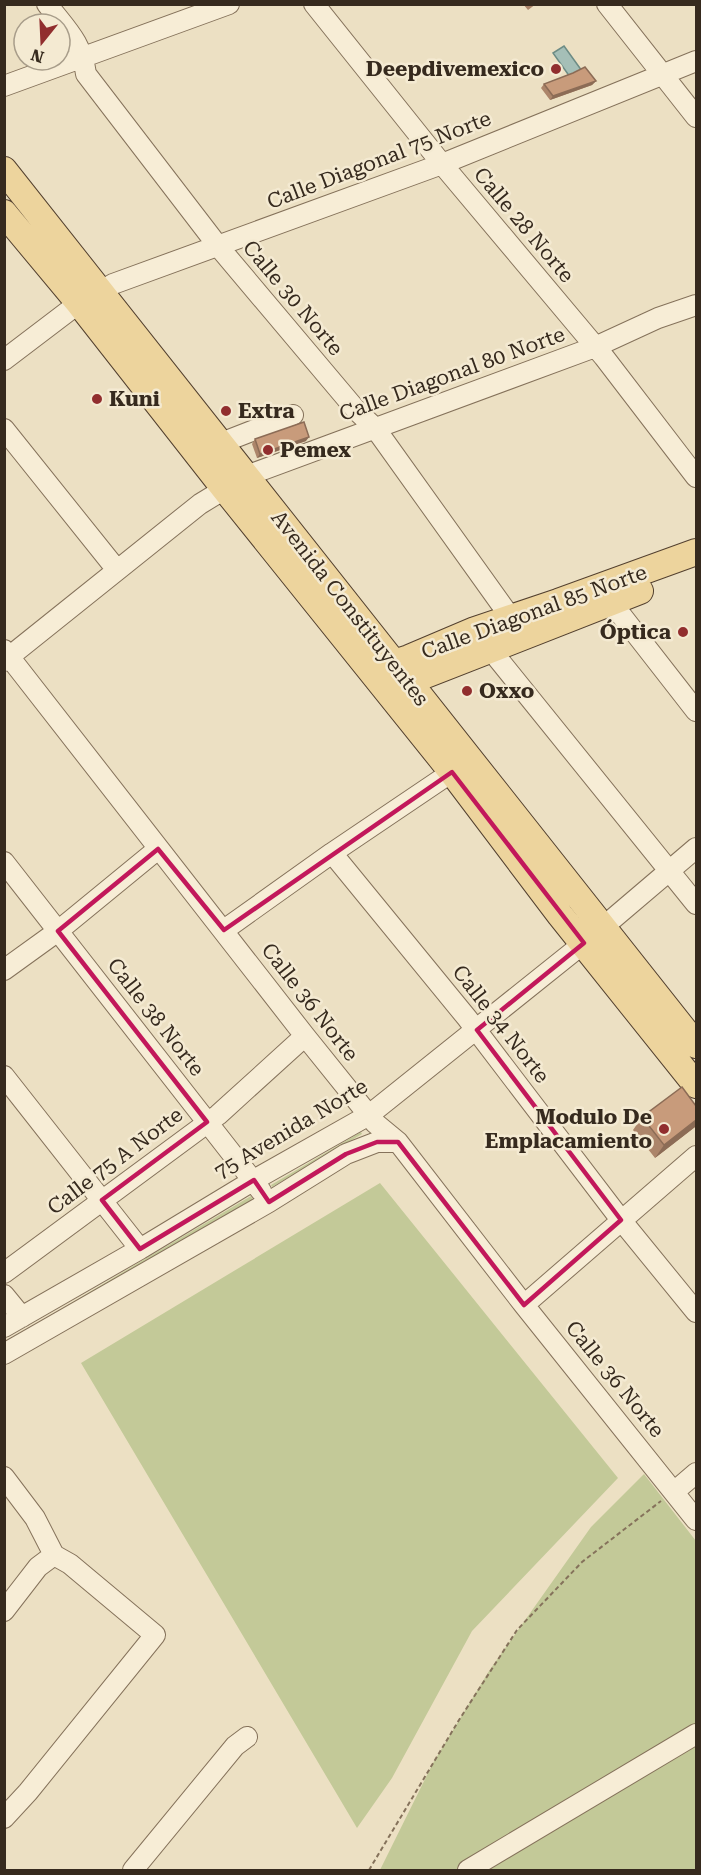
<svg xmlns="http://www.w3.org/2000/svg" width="701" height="1875" font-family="'Roboto Serif',serif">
	<rect width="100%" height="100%" fill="#ece0c3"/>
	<path fill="#c3c998" d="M 361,1132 L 362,1134 L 272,1187 L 271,1185 Z
		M 380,1183 L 618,1478 L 472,1631 L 392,1778 L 357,1828 L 81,1363 Z
		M 251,1196 L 253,1200 L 5,1347 L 4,1343 Z
		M 644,1474 L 696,1541 L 696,1870 L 380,1870 L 433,1763 L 489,1671 L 591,1527 Z"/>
	<path fill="#a5bfb7" stroke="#6d8c85" stroke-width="1.5" d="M 564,46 L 582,71 L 570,77 L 553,53 Z"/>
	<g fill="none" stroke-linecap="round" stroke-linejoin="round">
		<defs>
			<path id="minor" d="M 47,4 C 66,29 82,42 86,74 L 218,246 L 357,411 L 375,428 L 511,618
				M 314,4 L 442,164 L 604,357 L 696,477
				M 607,4 L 696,117
				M 4,86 L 229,4
				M 4,360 L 79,303 L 113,284 L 442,164 L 696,61
				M 4,429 L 117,570
				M 221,443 L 293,415
				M 611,602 L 696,711
				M 482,639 L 696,904
				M 4,650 L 305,1036 L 375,1123 L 398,1142 L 524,1305 L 696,1520
				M 4,661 L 200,504 L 246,476 L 595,347 L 658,318 L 696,305
				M 332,853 L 467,1018 L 621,1220 L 696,1312
				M 4,862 L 261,1191
				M 602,928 L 696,848
				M 224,930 L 332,853 L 452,772
				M 4,970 L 58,931 L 158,849
				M 4,1076 L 140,1249
				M 4,1273 L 218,1115 L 305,1036
				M 4,1295 L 22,1317
				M 524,1305 L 696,1156
				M 4,1327 L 140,1249 L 254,1180 L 369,1115 L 584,943
				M 4,1354 L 269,1202 L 346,1154 L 377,1142 L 398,1142
				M 4,1477 L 35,1518 L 54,1555 L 70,1564 L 155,1635 L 28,1792 L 4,1818
				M 675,1491 L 696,1473
				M 4,1611 L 38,1567 L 54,1555
				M 133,1870 L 235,1746 L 247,1737
				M 468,1870 L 696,1734"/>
			<path id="major" d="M 4,170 L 696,1045
				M 4,213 L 79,303 L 224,488 L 452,772 L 560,915 L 696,1085
				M 378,668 L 409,658 L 475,630 L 558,602 L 696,552
				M 395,687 L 640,591"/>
		</defs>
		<use href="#minor" stroke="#85725b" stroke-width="22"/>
		<use href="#major" stroke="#53402f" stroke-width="28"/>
		<path stroke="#85725b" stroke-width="2" stroke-dasharray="4.5 3" stroke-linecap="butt" d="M 369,1870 L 459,1720 L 517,1630 L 582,1562 L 661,1501"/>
		<use href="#minor" stroke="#f7edd6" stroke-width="20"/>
		<use href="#major" stroke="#edd49d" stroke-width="26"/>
	</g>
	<path fill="#ac856a" d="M 523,4 L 536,4 L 528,10 Z
		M 596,81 L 592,85 L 550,100 L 541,88 L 544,84 Z
		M 255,439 L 306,441 L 257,458 L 252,444 Z
		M 642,1117 L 695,1127 L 655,1158 L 633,1130 Z"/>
	<path fill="#8c6c56" d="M 596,81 L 592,85 L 550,100 L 553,96 Z
		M 309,437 L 306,441 L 257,458 L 260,454 Z
		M 696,1120 L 696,1124 L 695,1127 L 655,1158 L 664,1145 Z"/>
	<path fill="#c89b7b" stroke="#8c6c56" stroke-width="1.5" d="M 585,67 L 596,81 L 553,96 L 544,84 L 573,73 Z
		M 304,422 L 309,437 L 260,454 L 255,439 Z
		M 682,1087 L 696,1106 L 696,1120 L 664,1145 L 642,1117 Z"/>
	<path fill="none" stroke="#c2185b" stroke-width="4.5" stroke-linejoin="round" d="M 452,772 L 584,943 L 477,1030 L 621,1220 L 524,1305 L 398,1142 L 377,1142 L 346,1154 L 269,1202 L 254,1180 L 140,1249 L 102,1200 L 207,1122 L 58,931 L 158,849 L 224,930 Z"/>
	<g fill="#912e2e" stroke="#f4ead2" stroke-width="2">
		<circle cx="556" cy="69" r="6"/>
		<circle cx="97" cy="399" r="6"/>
		<circle cx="226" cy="411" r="6"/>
		<circle cx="268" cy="450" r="6"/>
		<circle cx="683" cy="632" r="6"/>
		<circle cx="467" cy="691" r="6"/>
		<circle cx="664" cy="1129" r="6"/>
	</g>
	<g text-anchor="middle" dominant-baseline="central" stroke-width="5" stroke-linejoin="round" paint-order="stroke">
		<g font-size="21" font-weight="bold" fill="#362a1e" stroke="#f4ead2" text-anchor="start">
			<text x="544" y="69" text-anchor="end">Deepdivemexico</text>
			<text x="109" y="399">Kuni</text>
			<text x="238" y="411">Extra</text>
			<text x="280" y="450">Pemex</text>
			<text x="671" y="632" text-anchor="end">Óptica</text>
			<text x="479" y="691">Oxxo</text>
			<text x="652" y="1117" text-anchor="end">Modulo De<tspan x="652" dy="24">Emplacamiento</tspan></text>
		</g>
		<g font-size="21" fill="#362a1e" stroke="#f4ead2">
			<text transform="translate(379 160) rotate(-21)">Calle Diagonal 75 Norte</text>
			<text transform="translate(524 225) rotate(50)">Calle 28 Norte</text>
			<text transform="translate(293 298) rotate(50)">Calle 30 Norte</text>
			<text transform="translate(452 374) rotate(-20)">Calle Diagonal 80 Norte</text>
			<text transform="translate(350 608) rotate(52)">Avenida Constituyentes</text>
			<text transform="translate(534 612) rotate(-20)">Calle Diagonal 85 Norte</text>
			<text transform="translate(310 1002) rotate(52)">Calle 36 Norte</text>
			<text transform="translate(156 1017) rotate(52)">Calle 38 Norte</text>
			<text transform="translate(501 1024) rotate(52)">Calle 34 Norte</text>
			<text transform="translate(291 1129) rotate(-31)">75 Avenida Norte</text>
			<text transform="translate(115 1161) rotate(-37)">Calle 75 A Norte</text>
			<text transform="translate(615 1379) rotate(51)">Calle 36 Norte</text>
		</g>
	</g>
	<rect width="701" height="1875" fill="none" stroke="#362a1e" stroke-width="12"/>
	<g transform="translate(42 42) rotate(198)"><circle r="28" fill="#f4ead2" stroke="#a89d8a" stroke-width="1.5"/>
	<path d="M0-4.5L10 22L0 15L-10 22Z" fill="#912e2e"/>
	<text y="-9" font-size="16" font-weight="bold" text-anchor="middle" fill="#362a1e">N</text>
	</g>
</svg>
